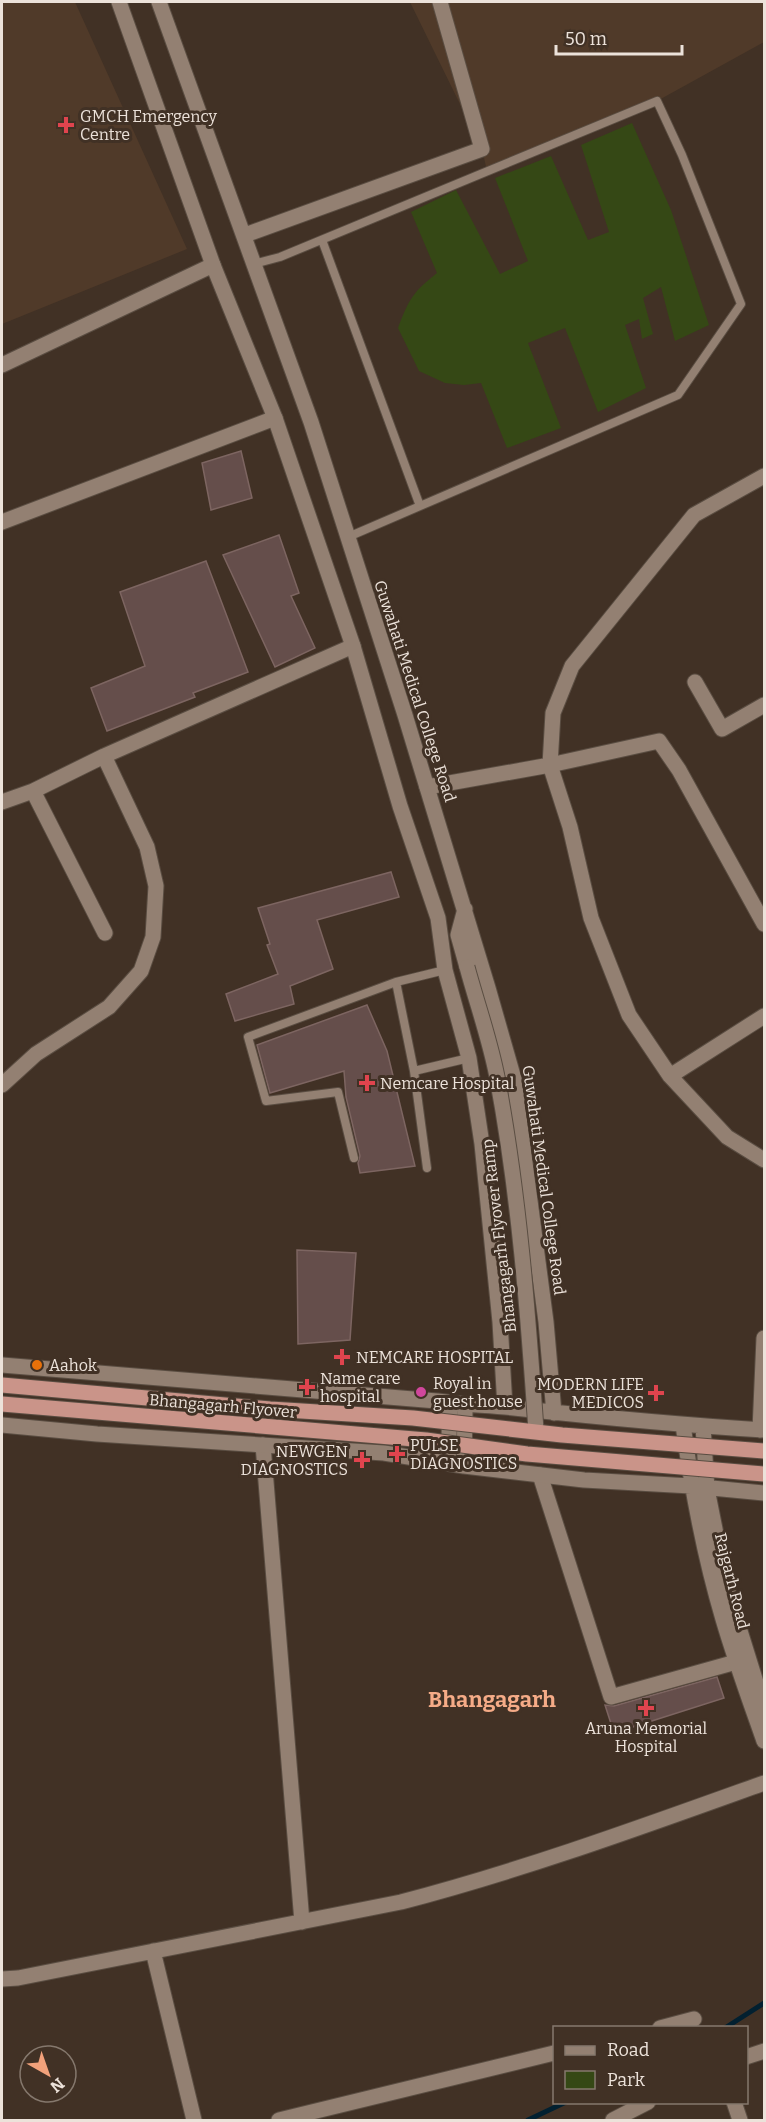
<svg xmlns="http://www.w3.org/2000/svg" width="766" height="2122" font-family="Bitter,serif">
	<rect width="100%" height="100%" fill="#413125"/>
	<path fill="#503a29" d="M 2,2 L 75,2 L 187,249 L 2,324 Z
		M 410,2 L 764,2 L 764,42 L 657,101 L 487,171 L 482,149 Z"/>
	<path fill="#354815" d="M 632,123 L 671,210 L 709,325 L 675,341 L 661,287 L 643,298 L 653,334 L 642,339 L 639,319 L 625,325 L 646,388 L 598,412 L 565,328 L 528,343 L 561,428 L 507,448 L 481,383 L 464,385 L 445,383 L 419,371 L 398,328 C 409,299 413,292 437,273 L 411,212 L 456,190 L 500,274 L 528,261 L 495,178 L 551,156 L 588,240 L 609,232 L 581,145 Z"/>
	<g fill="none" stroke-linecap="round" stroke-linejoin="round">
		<path stroke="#022030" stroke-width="5" d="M 725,2028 L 764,2003
			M 528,2120 L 566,2102"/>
	</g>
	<path fill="#654e4b" stroke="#7d6561" stroke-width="1.5" d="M 241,451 L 252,498 L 211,510 L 202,463 Z
		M 279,535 L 299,593 L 291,596 L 315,648 L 275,667 L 223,555 Z
		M 206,561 L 248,672 L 193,693 L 195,697 L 107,731 L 91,688 L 145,666 L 120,592 Z
		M 391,872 L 399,897 L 317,920 L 333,969 L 290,986 L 294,1004 L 235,1021 L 226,994 L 278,974 L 267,945 L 270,944 L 258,908 Z
		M 367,1005 L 387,1051 L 415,1166 L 360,1173 L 358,1163 L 360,1156 L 346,1097 L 344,1071 L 270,1093 L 257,1045 Z
		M 297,1250 L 356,1253 L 350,1340 L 298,1344 Z
		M 717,1677 L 724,1698 L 614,1733 L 605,1705 L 614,1706 Z"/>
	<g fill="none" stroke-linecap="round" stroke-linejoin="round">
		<defs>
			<path id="lane" d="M 322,240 L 420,506
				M 254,264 L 280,257 L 657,101 L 682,155 L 741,304 L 678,395 L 348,537
				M 396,982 L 414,1071
				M 354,1158 L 338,1092 L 266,1101 L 248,1037 L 396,982 L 445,970
				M 427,1168 L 414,1071 L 469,1058"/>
			<path id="street" d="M 245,235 L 482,149 L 440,2
				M 2,365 L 213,265
				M 2,522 L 275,418
				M 695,682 L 722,729 L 764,705
				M 427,787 L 550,765 L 553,713 L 572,666 L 694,515 L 764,476
				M 33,791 L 105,933
				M 2,802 L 33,791 L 104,756 L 353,646
				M 764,924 L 679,770 L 659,741 L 550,765 L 570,827 L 591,918 L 629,1015 L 670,1076 L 727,1137 L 764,1160
				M 670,1076 L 764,1016
				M 2,1085 L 36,1054 L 109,1007 L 141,971 L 153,937 L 156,886 L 147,847 L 104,756
				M 760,1430 L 764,1338
				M 263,1445 L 302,1922
				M 540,1475 L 611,1697 L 736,1662
				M 153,1951 L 194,2120
				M 2,1979 L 18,1978 L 401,1902 C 524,1870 644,1826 764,1783
				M 660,2028 L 694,2019
				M 746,2057 L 764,2051
				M 734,2102 L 740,2120
				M 279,2120 L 554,2053
				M 613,2120 L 648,2102"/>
			<path id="secondary" d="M 119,2 L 213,265 L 275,418 L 353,646 L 400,806 L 438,918 L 445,970 L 469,1058 L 482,1144 L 500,1322 L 505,1407
				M 159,2 L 311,422 L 405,715 L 488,988 L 514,1079 L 546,1322 L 554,1413
				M 465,909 L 458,935 L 467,967
				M 2,1365 L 437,1401 C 462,1405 488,1405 514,1408 C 597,1417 681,1425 764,1430
				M 2,1425 L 97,1434 L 384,1453 L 464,1466 L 584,1480 L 691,1486 L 764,1493
				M 683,1425 C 692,1490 704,1555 723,1619 C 735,1660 750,1701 764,1741
				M 703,1426 L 707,1489 L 727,1589 L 764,1708
				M 448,1463 L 450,1409
				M 464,1466 L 465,1412"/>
		</defs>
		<use href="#lane" stroke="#5a4d42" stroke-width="10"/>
		<use href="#street" stroke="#5a4d42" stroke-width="17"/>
		<use href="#secondary" stroke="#5a4d42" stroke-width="17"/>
		<use href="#lane" stroke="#938072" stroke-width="8"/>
		<use href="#street" stroke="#938072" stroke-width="15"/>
		<use href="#secondary" stroke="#938072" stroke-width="15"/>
		<defs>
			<path id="secondary-bridge" d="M 467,967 C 477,1004 490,1040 497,1077 C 519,1194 528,1313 536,1430"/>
			<path id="primary-bridge" d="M 2,1385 L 270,1409 L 413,1418 L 562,1435 L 764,1451
				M 2,1404 L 426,1440 L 527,1454 L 764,1474"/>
		</defs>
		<use href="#secondary-bridge" stroke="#5a4d42" stroke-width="17" stroke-linecap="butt"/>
		<use href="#primary-bridge" stroke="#5a4d42" stroke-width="17" stroke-linecap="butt"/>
		<use href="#secondary-bridge" stroke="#938072" stroke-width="15"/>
		<use href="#primary-bridge" stroke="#ca9489" stroke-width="15"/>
	</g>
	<g fill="#e0444e" stroke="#413125" stroke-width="2">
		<path d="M63 116h6v6h6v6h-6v6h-6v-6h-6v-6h6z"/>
		<path d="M364 1074h6v6h6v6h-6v6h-6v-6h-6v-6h6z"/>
		<path d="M339 1348h6v6h6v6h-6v6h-6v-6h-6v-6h6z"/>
		<path d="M304 1378h6v6h6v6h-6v6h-6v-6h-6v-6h6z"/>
		<path d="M653 1384h6v6h6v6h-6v6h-6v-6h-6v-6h6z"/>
		<path d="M394 1445h6v6h6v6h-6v6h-6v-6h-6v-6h6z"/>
		<path d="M359 1451h6v6h6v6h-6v6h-6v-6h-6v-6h6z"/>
		<path d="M643 1699h6v6h6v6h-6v6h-6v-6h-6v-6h6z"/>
	</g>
	<circle fill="#e8710a" stroke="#413125" stroke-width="2" cx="37" cy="1365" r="6"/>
	<circle fill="#d1479c" stroke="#413125" stroke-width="2" cx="421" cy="1392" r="6"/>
	<g text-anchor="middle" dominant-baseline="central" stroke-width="6" stroke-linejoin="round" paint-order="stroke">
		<g font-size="16" fill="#ece2da" stroke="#413125" text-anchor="start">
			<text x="80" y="116">GMCH Emergency<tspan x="80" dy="18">Centre</tspan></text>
			<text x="380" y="1083">Nemcare Hospital</text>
			<text x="356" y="1357">NEMCARE HOSPITAL</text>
			<text x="49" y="1365">Aahok</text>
			<text x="320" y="1378">Name care<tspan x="320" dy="18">hospital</tspan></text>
			<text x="433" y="1383">Royal in<tspan x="433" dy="18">guest house</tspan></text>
			<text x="644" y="1384" text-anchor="end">MODERN LIFE<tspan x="644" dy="18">MEDICOS</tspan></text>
			<text x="410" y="1445">PULSE<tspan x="410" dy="18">DIAGNOSTICS</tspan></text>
			<text x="348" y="1451" text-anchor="end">NEWGEN<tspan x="348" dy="18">DIAGNOSTICS</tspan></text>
			<text x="646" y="1728" text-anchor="middle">Aruna Memorial<tspan x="646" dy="18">Hospital</tspan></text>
		</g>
		<g font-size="16" fill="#ece2da" stroke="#413125">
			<text transform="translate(415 691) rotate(72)">Guwahati Medical College Road</text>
			<text transform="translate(544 1180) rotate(82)">Guwahati Medical College Road</text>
			<text transform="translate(499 1236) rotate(-97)">Bhangagarh Flyover Ramp</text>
			<text transform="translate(223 1406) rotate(5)">Bhangagarh Flyover</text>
			<text transform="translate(732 1581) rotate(76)">Rajgarh Road</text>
		</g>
		<g font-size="22" font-weight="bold" fill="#f5ab87" stroke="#413125">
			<text x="492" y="1699">Bhangagarh</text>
		</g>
	</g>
	<rect width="766" height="2122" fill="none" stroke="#ece2da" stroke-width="6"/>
	<rect x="553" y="2026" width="195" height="78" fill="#413125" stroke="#85786d" stroke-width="1.5"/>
	<rect x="565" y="2046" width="30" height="9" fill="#938072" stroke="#85786d" stroke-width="1.5"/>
	<text x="607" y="2056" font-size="18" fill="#ece2da">Road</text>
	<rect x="565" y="2071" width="30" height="18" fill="#354815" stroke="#85786d" stroke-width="1.5"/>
	<text x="607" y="2086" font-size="18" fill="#ece2da">Park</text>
	<g transform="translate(48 2074) rotate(140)"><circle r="28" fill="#413125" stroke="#85786d" stroke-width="1.5"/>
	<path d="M0-4.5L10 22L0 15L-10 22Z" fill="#f1a17b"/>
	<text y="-9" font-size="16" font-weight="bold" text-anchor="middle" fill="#ece2da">N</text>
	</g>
	<path d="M556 45v9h126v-9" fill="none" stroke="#ece2da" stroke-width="3"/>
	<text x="565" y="45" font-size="18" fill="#ece2da" stroke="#413125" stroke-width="4.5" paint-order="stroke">50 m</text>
</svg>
